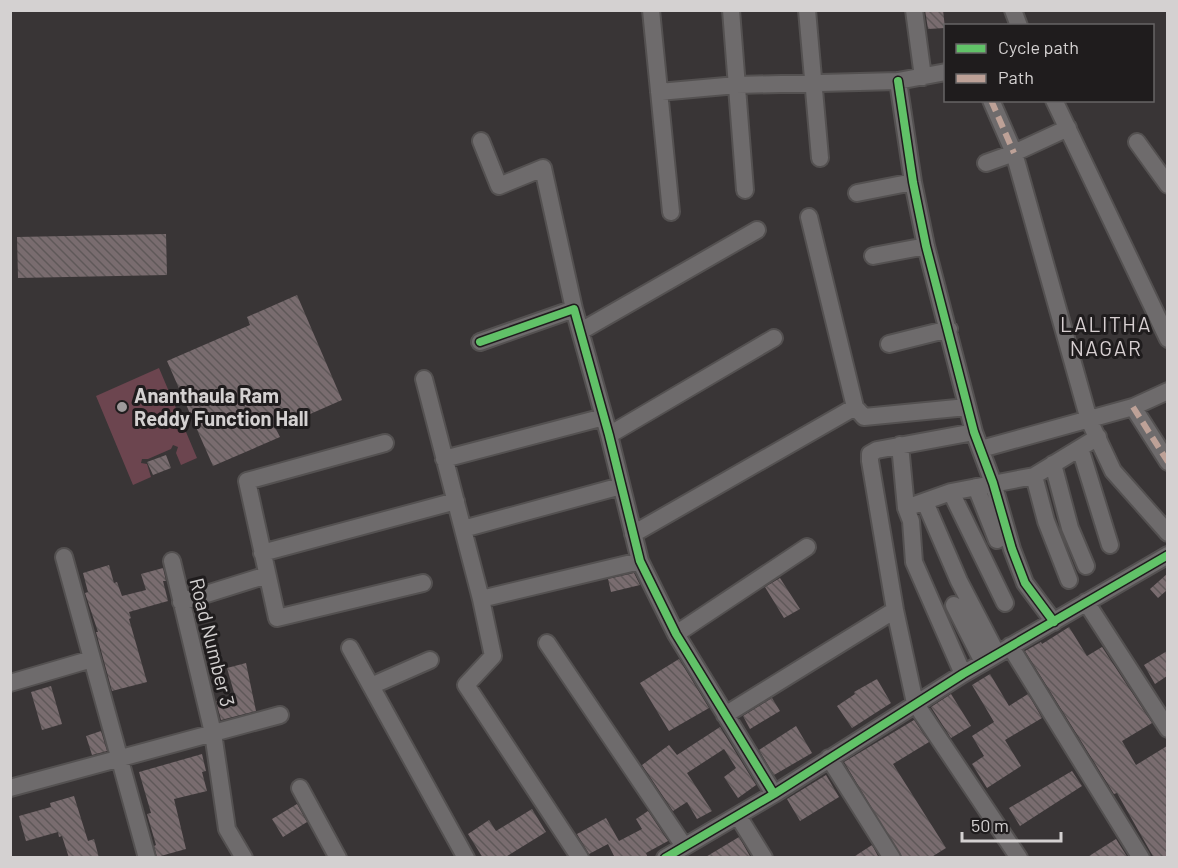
<svg xmlns="http://www.w3.org/2000/svg" width="1178" height="868" font-family="Barlow,sans-serif">
	<defs>
		<pattern id="building-back-hatch" width="6" height="6" patternUnits="userSpaceOnUse" patternTransform="scale(1.5)"><rect width="6" height="6" fill="#796c6f"/><path d="M-1 5l2 2M0 0l6 6M5-1l2 2" fill="none" stroke="#5f5859"/></pattern>
	</defs>
	<rect width="100%" height="100%" fill="#393536"/>
	<path fill="#6c454f" d="M 159,368 L 197,458 L 181,465 L 176,453 L 178,447 L 173,445 L 171,449 L 148,459 L 142,459 L 141,463 L 147,464 L 151,477 L 133,485 L 96,396 Z"/>
	<path fill="url(#building-back-hatch)" d="M 925,10 L 943,10 L 945,28 L 928,29 Z
		M 166,234 L 167,275 L 18,278 L 17,237 Z
		M 297,295 L 342,400 L 276,429 L 280,437 L 213,466 L 167,361 L 250,325 L 247,317 Z
		M 166,455 L 171,468 L 153,475 L 147,462 Z
		M 109,565 L 114,583 L 117,582 L 122,596 L 146,590 L 141,574 L 163,568 L 166,581 L 163,581 L 168,601 L 129,612 L 131,618 L 129,619 L 147,682 L 112,691 L 96,632 L 98,632 L 85,593 L 88,592 L 83,573 Z
		M 634,573 L 640,585 L 611,592 L 608,579 Z
		M 1167,574 L 1167,590 L 1158,598 L 1150,589 Z
		M 780,578 L 800,609 L 784,618 L 765,587 Z
		M 1069,627 L 1087,656 L 1102,647 L 1152,723 L 1122,741 L 1136,765 L 1167,746 L 1167,858 L 1154,858 L 1117,793 L 1114,794 L 1025,651 L 1041,642 L 1042,644 Z
		M 1167,651 L 1167,676 L 1155,684 L 1144,665 Z
		M 679,659 L 709,708 L 669,731 L 640,683 Z
		M 246,663 L 256,711 L 221,720 L 216,701 L 235,696 L 227,668 Z
		M 990,674 L 1009,706 L 1028,694 L 1042,718 L 1005,740 L 1021,766 L 987,788 L 972,764 L 984,756 L 972,736 L 994,722 L 972,685 Z
		M 877,679 L 891,703 L 852,728 L 837,706 L 855,694 L 854,692 Z
		M 51,686 L 62,724 L 42,730 L 31,692 Z
		M 951,694 L 971,726 L 951,738 L 931,707 Z
		M 772,698 L 780,711 L 750,729 L 743,716 Z
		M 914,720 L 929,742 L 893,764 L 946,848 L 930,858 L 902,858 L 844,762 Z
		M 796,726 L 812,753 L 774,775 L 759,750 Z
		M 720,727 L 756,785 L 738,798 L 724,777 L 736,768 L 724,749 L 687,773 L 712,811 L 697,819 L 687,802 L 673,811 L 642,765 L 669,745 L 677,755 Z
		M 101,731 L 107,751 L 92,755 L 86,736 Z
		M 202,754 L 206,771 L 202,772 L 207,791 L 174,799 L 186,849 L 157,857 L 154,846 L 156,845 L 147,814 L 151,813 L 139,772 Z
		M 1072,771 L 1082,786 L 1020,826 L 1009,808 Z
		M 826,775 L 839,797 L 800,821 L 787,799 Z
		M 74,796 L 88,841 L 94,839 L 99,858 L 69,858 L 62,836 L 59,837 L 58,832 L 26,841 L 19,816 L 51,807 L 50,803 Z
		M 297,804 L 307,822 L 283,837 L 272,819 Z
		M 532,809 L 546,832 L 504,858 L 483,858 L 468,834 L 489,820 L 496,831 Z
		M 648,811 L 668,841 L 646,853 L 648,858 L 615,858 L 608,844 L 589,854 L 577,834 L 606,818 L 619,841 L 642,829 L 636,819 Z
		M 739,837 L 751,858 L 704,858 Z
		M 1116,839 L 1128,858 L 1086,858 Z
		M 872,845 L 879,858 L 852,858 Z"/>
	<g fill="none" stroke-linecap="round" stroke-linejoin="round">
		<defs>
			<path id="minor" d="M 651,10 L 671,212
				M 731,10 L 745,190
				M 807,10 L 820,158
				M 914,10 L 923,77
				M 1013,10 L 1019,26
				M 898,81 L 913,182 L 926,246 L 974,432 L 993,483 L 1012,549 L 1025,583 L 1054,622
				M 659,92 L 737,85 L 898,81 L 946,72
				M 991,100 L 1014,153 L 1089,420 L 1113,471 L 1168,533
				M 1054,100 L 1168,339
				M 481,141 L 499,186 L 543,168 L 574,309
				M 1137,142 L 1168,185
				M 986,163 L 1014,153 L 1068,128
				M 857,193 L 913,182
				M 809,217 L 855,407 L 864,417 L 967,407
				M 873,256 L 926,246
				M 581,331 L 757,230
				M 480,342 L 574,309 L 609,435 L 640,561 L 676,634 L 774,794
				M 889,344 L 949,329
				M 424,379 L 481,599 L 493,656 L 466,685 L 580,858
				M 1133,407 L 1168,462
				M 974,432 L 877,450 L 870,454 L 870,461 L 895,610 L 915,703 L 1019,858
				M 609,435 L 774,338
				M 385,443 L 247,481 L 277,618 L 423,583
				M 900,445 L 906,508 L 911,521 L 914,562 L 963,674
				M 1080,448 L 1110,545
				M 981,449 L 1133,407 L 1168,391
				M 444,459 L 604,417
				M 1053,464 L 1070,528 L 1086,566
				M 1034,476 L 1046,521 L 1069,580
				M 976,487 L 997,540
				M 951,492 L 1005,603
				M 925,502 L 959,581 L 997,654
				M 906,508 L 951,492 L 1034,476 L 1098,437
				M 463,529 L 621,486
				M 633,534 L 855,407
				M 262,553 L 456,501
				M 64,557 L 147,858
				M 172,561 L 213,733 L 227,829 L 244,858
				M 481,599 L 640,561
				M 181,602 L 267,575
				M 1086,602 L 1168,729
				M 954,605 L 983,662
				M 676,634 L 807,547
				M 547,643 L 684,846
				M 1010,646 L 1141,858
				M 350,648 L 466,858
				M 10,683 L 92,659
				M 371,686 L 430,660
				M 725,715 L 895,610
				M 829,758 L 892,858
				M 10,788 L 280,715
				M 300,788 L 338,858
				M 738,816 L 764,858
				M 665,858 L 774,794 L 963,674 L 1168,555"/>
		</defs>
		<use href="#minor" stroke="#545151" stroke-width="20"/>
		<use href="#minor" stroke="#6e6b6c" stroke-width="16"/>
		<path stroke="#bda197" stroke-width="6" stroke-dasharray="12 6" stroke-linecap="butt" d="M 991,100 L 1014,153
			M 1133,407 L 1168,462"/>
		<defs>
			<path id="cycleway" d="M 898,81 L 913,182 L 926,246 L 974,432 L 993,483 L 1012,549 L 1025,583 L 1054,622
				M 480,342 L 574,309 L 609,435 L 640,561 L 676,634 L 774,794
				M 665,858 L 774,794 L 963,674 L 1168,555"/>
		</defs>
		<use href="#cycleway" stroke="#1f1c1d" stroke-width="11"/>
		<use href="#cycleway" stroke="#61c268" stroke-width="8"/>
	</g>
	<circle fill="#9e9a9b" stroke="#1f1c1d" stroke-width="2" cx="122" cy="407" r="6"/>
	<g text-anchor="middle" dominant-baseline="central" stroke-width="6" stroke-linejoin="round" paint-order="stroke">
		<g font-size="20" font-weight="bold" fill="#d4d1d1" stroke="#1f1c1d" text-anchor="start">
			<text x="134" y="395">Ananthaula Ram<tspan x="134" dy="23">Reddy Function Hall</tspan></text>
		</g>
		<g font-size="20" fill="#d4d1d1" stroke="#1f1c1d">
			<text transform="translate(213 642) rotate(76)">Road Number 3</text>
		</g>
		<g font-size="21" letter-spacing="1.5" fill="#d7cfd1" stroke="#1f1c1d">
			<text x="1106" y="323">LALITHA<tspan x="1106" dy="24">NAGAR</tspan></text>
		</g>
	</g>
	<rect width="1178" height="868" fill="none" stroke="#d4d1d1" stroke-width="24"/>
	<rect x="944" y="24" width="210" height="78" fill="#1f1c1d" stroke="#676465" stroke-width="1.5"/>
	<rect x="956" y="44" width="30" height="9" fill="#61c268" stroke="#676465" stroke-width="1.5"/>
	<text x="998" y="54" font-size="18" fill="#d4d1d1">Cycle path</text>
	<rect x="956" y="74" width="30" height="9" fill="#bda197" stroke="#676465" stroke-width="1.5"/>
	<text x="998" y="84" font-size="18" fill="#d4d1d1">Path</text>
	<path d="M962 832v9h99v-9" fill="none" stroke="#d4d1d1" stroke-width="3"/>
	<text x="971" y="832" font-size="18" fill="#d4d1d1" stroke="#1f1c1d" stroke-width="4.5" paint-order="stroke">50 m</text>
</svg>
